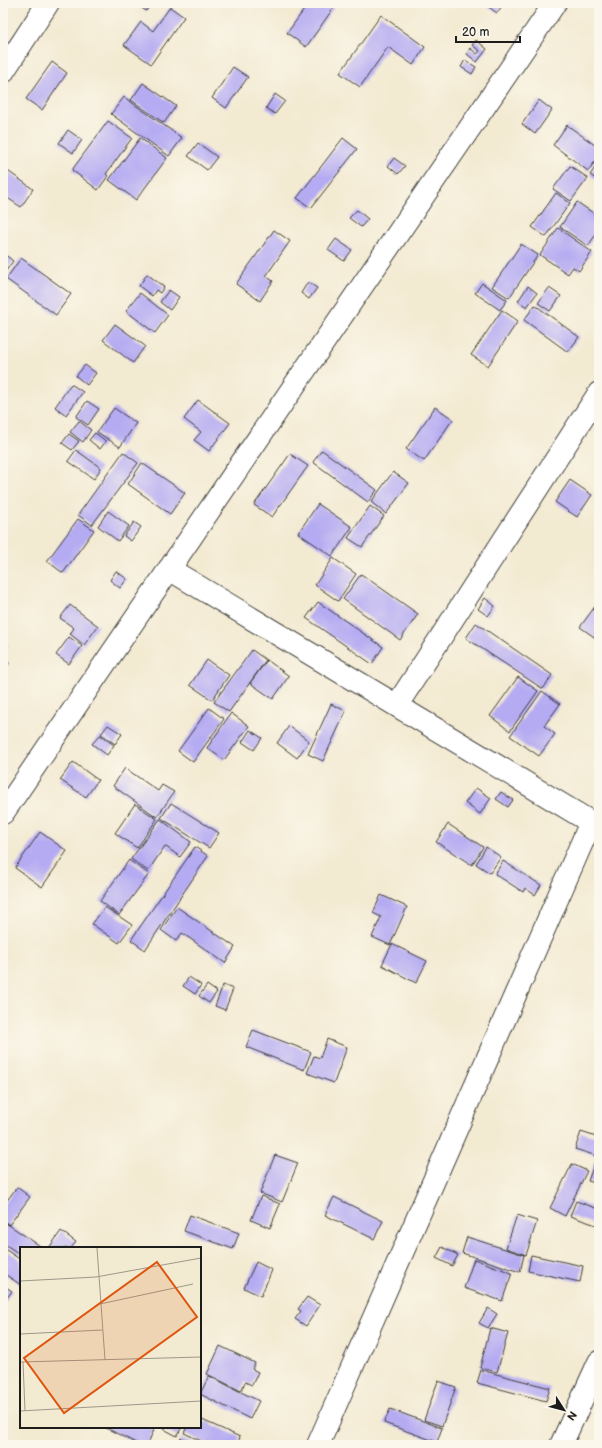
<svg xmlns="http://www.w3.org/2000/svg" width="602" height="1448" font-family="'Balsamiq Sans',sans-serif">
	<rect width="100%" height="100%" fill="#fbf7ec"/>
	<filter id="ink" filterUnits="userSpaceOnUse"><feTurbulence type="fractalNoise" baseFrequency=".025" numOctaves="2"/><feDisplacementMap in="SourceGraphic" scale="8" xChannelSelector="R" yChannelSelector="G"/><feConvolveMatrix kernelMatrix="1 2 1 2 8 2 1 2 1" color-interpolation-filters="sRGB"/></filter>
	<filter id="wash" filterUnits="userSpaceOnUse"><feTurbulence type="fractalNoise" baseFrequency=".012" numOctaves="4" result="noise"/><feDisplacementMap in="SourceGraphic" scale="16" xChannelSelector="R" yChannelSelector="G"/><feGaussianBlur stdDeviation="0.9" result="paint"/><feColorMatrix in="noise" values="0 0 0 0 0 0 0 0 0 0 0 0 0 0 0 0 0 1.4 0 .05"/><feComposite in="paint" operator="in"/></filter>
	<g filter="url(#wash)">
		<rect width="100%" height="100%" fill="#f3ead2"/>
		<g id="blocks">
			<path fill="#b5abf2" d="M 135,3 L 152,3 L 146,11 Z
				M 309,3 L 337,3 L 306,47 L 287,33 Z
				M 483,3 L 504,3 L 497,13 Z
				M 170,7 L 184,17 L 151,64 L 124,45 L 141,22 L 153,31 Z
				M 381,15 L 425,47 L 413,65 L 388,47 L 360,87 L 340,73 Z
				M 476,40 L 487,49 L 477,62 L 467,54 L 470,48 L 477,54 L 480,51 L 472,45 Z
				M 465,60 L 476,67 L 472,74 L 461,67 Z
				M 52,62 L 67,73 L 42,110 L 26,99 Z
				M 233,67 L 248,77 L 226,108 L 212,98 Z
				M 143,83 L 176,106 L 164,123 L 131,100 Z
				M 275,94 L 285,101 L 275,114 L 266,108 Z
				M 124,97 L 182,138 L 169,156 L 111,114 Z
				M 539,100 L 552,110 L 535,134 L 522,124 Z
				M 108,121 L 132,138 L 106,174 L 108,176 L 98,190 L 72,170 Z
				M 567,125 L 599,148 L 599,156 L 588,171 L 553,145 Z
				M 68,130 L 82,140 L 73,153 L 59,143 Z
				M 140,138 L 167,158 L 136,200 L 109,180 Z
				M 343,138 L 357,149 L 311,208 L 297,198 Z
				M 198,143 L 217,157 L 207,170 L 188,156 Z
				M 394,158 L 405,166 L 398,174 L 388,166 Z
				M 599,162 L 599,181 L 590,175 Z
				M 570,166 L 588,178 L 571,201 L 553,189 Z
				M 5,169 L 33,189 L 21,207 L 3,195 L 3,171 Z
				M 556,193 L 570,203 L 546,237 L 532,227 Z
				M 577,202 L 599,217 L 599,230 L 588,246 L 560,227 Z
				M 357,210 L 368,219 L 361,227 L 349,218 Z
				M 558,228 L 592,252 L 579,271 L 573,267 L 568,274 L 540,255 Z
				M 274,230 L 290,241 L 266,276 L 273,281 L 260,301 L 236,284 Z
				M 336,239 L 352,250 L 344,261 L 328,250 Z
				M 521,244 L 538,255 L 509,298 L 492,287 Z
				M 3,253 L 13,261 L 3,275 Z
				M 21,258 L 71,294 L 56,315 L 6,279 Z
				M 147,274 L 164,287 L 160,293 L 156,290 L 152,296 L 139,286 Z
				M 308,282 L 317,288 L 309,299 L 301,293 Z
				M 482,283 L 507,300 L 500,310 L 475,293 Z
				M 528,286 L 537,293 L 527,307 L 518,301 Z
				M 549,288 L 561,296 L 550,311 L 538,303 Z
				M 169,290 L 179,297 L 170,310 L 160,302 Z
				M 140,293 L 168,315 L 155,333 L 126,311 Z
				M 535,305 L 579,337 L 568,352 L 524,320 Z
				M 502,310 L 518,321 L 488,366 L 471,355 Z
				M 115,324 L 145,346 L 133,363 L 103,340 Z
				M 85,365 L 96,373 L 87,385 L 76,376 Z
				M 71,384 L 83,392 L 66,415 L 55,407 Z
				M 198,400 L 230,423 L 209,451 L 194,440 L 201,432 L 184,419 Z
				M 87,401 L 99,409 L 88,425 L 76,417 Z
				M 435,407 L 453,419 L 424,461 L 406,449 Z
				M 114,408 L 136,423 L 120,447 L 97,432 Z
				M 79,421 L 91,430 L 83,442 L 70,432 Z
				M 95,433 L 106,441 L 100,449 L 89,440 Z
				M 69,434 L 79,441 L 72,450 L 62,443 Z
				M 76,450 L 101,468 L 94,479 L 68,461 Z
				M 322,450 L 377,490 L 368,502 L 313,462 Z
				M 123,452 L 138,463 L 92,525 L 78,515 Z
				M 290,454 L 308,466 L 272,517 L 254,505 Z
				M 142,463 L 185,493 L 170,514 L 128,484 Z
				M 393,472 L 409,483 L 386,514 L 371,502 Z
				M 570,480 L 592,495 L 577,517 L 555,502 Z
				M 318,504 L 352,527 L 332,556 L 298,533 Z
				M 370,506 L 384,516 L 362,547 L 348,538 Z
				M 108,511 L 129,526 L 118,541 L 98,526 Z
				M 78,519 L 94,530 L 63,573 L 47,561 Z
				M 134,522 L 141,527 L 131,541 L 124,536 Z
				M 333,558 L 356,574 L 338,601 L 315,585 Z
				M 116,571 L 127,579 L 120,588 L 110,580 Z
				M 361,574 L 418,614 L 400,640 L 343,599 Z
				M 485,598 L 495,606 L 488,616 L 478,609 Z
				M 599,601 L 599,637 L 597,639 L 580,627 Z
				M 318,602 L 383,647 L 372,664 L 306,618 Z
				M 70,605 L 98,626 L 84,645 L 70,634 L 74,628 L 60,618 Z
				M 476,623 L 552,675 L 543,689 L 466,638 Z
				M 69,637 L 82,646 L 69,664 L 56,655 Z
				M 3,643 L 8,646 L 3,652 Z
				M 252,650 L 266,660 L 229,712 L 214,702 Z
				M 3,659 L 9,663 L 3,672 Z
				M 207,660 L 229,675 L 212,700 L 190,685 Z
				M 267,660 L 289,676 L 273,699 L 250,683 Z
				M 518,677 L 538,691 L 510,731 L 490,716 Z
				M 542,691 L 560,704 L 544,726 L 555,734 L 539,756 L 510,736 Z
				M 331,704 L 346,711 L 323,761 L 308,754 Z
				M 209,708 L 224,719 L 193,762 L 178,751 Z
				M 231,713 L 249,726 L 224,760 L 207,748 Z
				M 108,725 L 122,734 L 115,744 L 101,734 Z
				M 289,726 L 309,741 L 297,758 L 277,743 Z
				M 250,730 L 262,738 L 254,750 L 242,742 Z
				M 100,735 L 114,745 L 107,755 L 92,744 Z
				M 73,762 L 98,780 L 86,797 L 60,780 Z
				M 125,768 L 158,791 L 162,785 L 174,792 L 157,817 L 113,786 Z
				M 476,788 L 491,798 L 480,814 L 465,803 Z
				M 501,792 L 513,800 L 508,807 L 496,799 Z
				M 171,803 L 219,833 L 209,848 L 161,818 Z
				M 135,804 L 157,819 L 137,848 L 115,833 Z
				M 160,819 L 191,842 L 180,857 L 165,846 L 148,871 L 131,859 Z
				M 448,824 L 483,847 L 472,865 L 436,842 Z
				M 40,832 L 67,851 L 42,887 L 15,868 Z
				M 195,847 L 208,856 L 145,950 L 131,940 Z
				M 486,847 L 501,857 L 490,873 L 476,864 Z
				M 129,860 L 149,874 L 119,915 L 100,901 Z
				M 503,861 L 541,885 L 535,895 L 525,888 L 523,892 L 495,874 Z
				M 381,895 L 407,907 L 390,945 L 372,937 L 381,917 L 373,913 Z
				M 105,907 L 132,925 L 119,943 L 92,924 Z
				M 177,907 L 235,947 L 225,963 L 182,933 L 176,941 L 161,930 Z
				M 392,944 L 427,961 L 416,983 L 382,965 Z
				M 189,977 L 201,985 L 195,994 L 183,986 Z
				M 207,985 L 217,992 L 209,1003 L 199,996 Z
				M 223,985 L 233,989 L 225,1010 L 215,1006 Z
				M 253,1030 L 311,1052 L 304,1070 L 246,1047 Z
				M 327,1039 L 347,1047 L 334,1083 L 307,1073 L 314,1056 L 320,1058 Z
				M 581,1132 L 599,1138 L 599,1184 L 588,1181 L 597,1156 L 575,1149 Z
				M 275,1155 L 298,1163 L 282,1202 L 260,1193 Z
				M 572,1164 L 587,1171 L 565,1216 L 550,1208 Z
				M 17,1187 L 30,1197 L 9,1225 L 3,1220 L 3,1206 Z
				M 261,1196 L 280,1204 L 270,1228 L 251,1220 Z
				M 334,1197 L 383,1221 L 374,1239 L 325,1215 Z
				M 576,1201 L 599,1209 L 599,1226 L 570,1216 Z
				M 190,1215 L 239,1233 L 233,1249 L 184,1231 Z
				M 517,1215 L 537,1221 L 526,1255 L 506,1248 Z
				M 3,1221 L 43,1248 L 21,1248 L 21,1255 L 3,1243 Z
				M 61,1231 L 76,1242 L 71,1248 L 49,1248 Z
				M 467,1237 L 524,1255 L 520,1272 L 462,1253 Z
				M 442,1247 L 458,1255 L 452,1266 L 436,1258 Z
				M 3,1248 L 21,1260 L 21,1285 L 3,1273 Z
				M 531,1255 L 583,1266 L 580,1282 L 528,1271 Z
				M 474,1259 L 512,1273 L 502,1301 L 464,1288 Z
				M 256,1262 L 272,1270 L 261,1296 L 244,1288 Z
				M 3,1285 L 12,1291 L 3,1304 Z
				M 307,1297 L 320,1305 L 306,1326 L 295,1319 L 301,1311 L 298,1309 Z
				M 488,1308 L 497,1314 L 488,1328 L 479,1323 Z
				M 490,1328 L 508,1333 L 497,1372 L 480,1368 Z
				M 220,1346 L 255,1363 L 252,1369 L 258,1372 L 252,1385 L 245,1382 L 241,1391 L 207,1374 Z
				M 481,1370 L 550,1388 L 546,1401 L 477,1383 Z
				M 209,1376 L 259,1401 L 250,1419 L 200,1394 Z
				M 438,1381 L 456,1387 L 442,1426 L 424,1420 Z
				M 390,1409 L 442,1428 L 437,1442 L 384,1423 Z
				M 200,1419 L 240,1437 L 237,1445 L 210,1445 L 184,1433 L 187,1427 L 200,1427 Z
				M 104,1427 L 149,1427 L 154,1430 L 147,1445 L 140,1445 Z
				M 160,1427 L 182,1427 L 177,1436 Z
				M 181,1438 L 199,1445 L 178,1445 Z"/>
		</g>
	</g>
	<g filter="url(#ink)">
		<use href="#blocks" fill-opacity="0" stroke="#3c3b37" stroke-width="1"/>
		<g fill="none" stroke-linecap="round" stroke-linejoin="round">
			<defs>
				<path id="minor" d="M 3,72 L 48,3
					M 169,569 L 599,827
					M 397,705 L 599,393
					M 3,813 L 555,3
					M 318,1445 L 591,822
					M 561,1445 L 599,1362"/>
			</defs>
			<use href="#minor" stroke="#3c3b37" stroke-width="24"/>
			<use href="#minor" stroke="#fff" stroke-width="22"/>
		</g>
	</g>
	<g transform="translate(20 1247)">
		<rect width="181" height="181" fill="#f3ead2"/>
		<path fill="none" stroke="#9d9889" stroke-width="1" d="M 77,1 L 85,113M 0,34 L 76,30 L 181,11M 80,57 L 173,37M 0,87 L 82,83M 0,115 L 181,110M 3,115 L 5,164M 0,164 L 181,154"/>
		<path fill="#de560d" fill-opacity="0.15" stroke="#de560d" stroke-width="2" d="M 137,15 L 177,70 L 44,166 L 4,111 Z"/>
		<rect width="181" height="181" fill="none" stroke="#1c1c1c" stroke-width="2"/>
	</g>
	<rect width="602" height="1448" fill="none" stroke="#fbf7ec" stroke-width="16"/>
	<g transform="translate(564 1410) rotate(126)" stroke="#fbf7ec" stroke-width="3" paint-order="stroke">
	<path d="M0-3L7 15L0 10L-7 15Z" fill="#1c1c1c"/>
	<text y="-6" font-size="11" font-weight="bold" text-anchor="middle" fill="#1c1c1c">N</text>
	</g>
	<path d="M456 36v6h64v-6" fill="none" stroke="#1c1c1c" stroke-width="2"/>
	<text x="462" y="36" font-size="12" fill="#1c1c1c" stroke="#fbf7ec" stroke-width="3" paint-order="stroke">20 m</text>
</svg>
